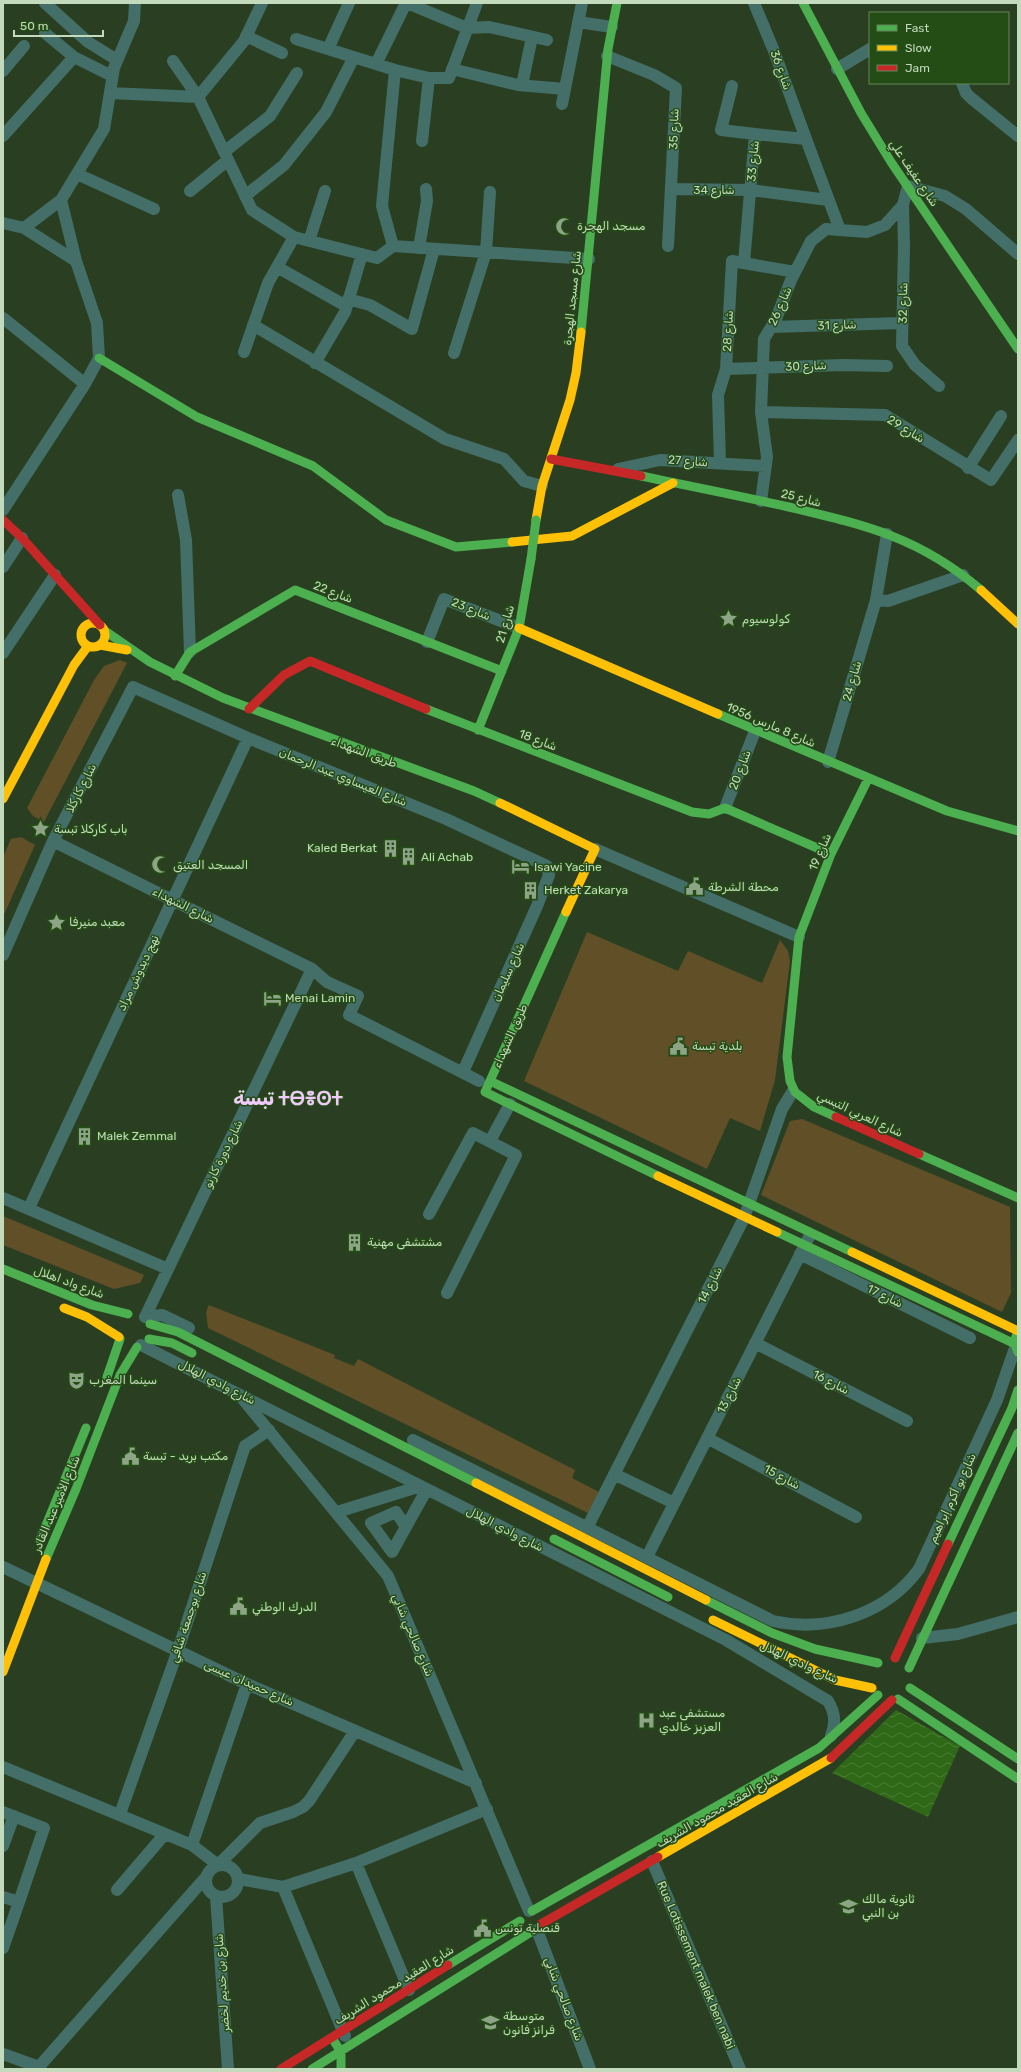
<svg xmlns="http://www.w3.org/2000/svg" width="1021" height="2072" font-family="Rubik,'Noto Naskh Arabic','Noto Sans Tifinagh',sans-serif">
	<defs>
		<pattern id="water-waves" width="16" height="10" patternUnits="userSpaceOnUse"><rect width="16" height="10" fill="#2f6816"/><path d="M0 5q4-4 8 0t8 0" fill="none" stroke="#4c7d36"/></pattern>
	</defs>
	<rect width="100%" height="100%" fill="#2a3f22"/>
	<path fill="#614f27" d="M 120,660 L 127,663 L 44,822 L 33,816 L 27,808 L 94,680 L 104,666 Z
		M 21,837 L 35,845 L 3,917 L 3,857 L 11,839 Z
		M 587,932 L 678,971 L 688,951 L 762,983 L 780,940 L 788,951 L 790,961 L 775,1080 L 760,1131 L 730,1118 L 707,1169 L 524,1081 Z
		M 802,1119 L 1010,1207 L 1011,1293 L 1002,1312 L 761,1195 L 790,1121 Z
		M 3,1216 L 144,1275 L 140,1283 L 114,1289 L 3,1245 Z
		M 209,1305 L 335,1355 L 334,1358 L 354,1366 L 358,1359 L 575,1470 L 572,1478 L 599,1492 L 588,1513 L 208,1328 L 206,1312 Z"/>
	<path fill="url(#water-waves)" d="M 896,1710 L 960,1746 L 928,1817 L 832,1773 Z"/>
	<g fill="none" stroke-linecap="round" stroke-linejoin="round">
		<path stroke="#446f69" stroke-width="12" d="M 45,3 L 88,42 L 117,60
			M 407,3 L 467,28 L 489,27 L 547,40
			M 754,3 L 774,51 L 806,139
			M 578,22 L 612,27
			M 45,33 L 74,57
			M 246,36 L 282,53
			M 296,39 L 395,70
			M 328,49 L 349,3
			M 607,56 L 654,75 L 676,88 L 668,246
			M 173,61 L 198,97 L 252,210 L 294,237 L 377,258 L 393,246 L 589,259
			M 376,64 L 406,3
			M 452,69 L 518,85 L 565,89
			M 837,69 L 870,49
			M 3,71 L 24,46
			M 962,83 L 966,93 L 971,98 L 1018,136
			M 522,85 L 532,37
			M 732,86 L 721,130 L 755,134
			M 110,93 L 198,97 L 244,41 L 262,3
			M 562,104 L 582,3
			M 3,136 L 74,57 L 112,76
			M 422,141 L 429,78
			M 224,152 L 270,116 L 297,73
			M 77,174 L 154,209
			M 672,189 L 750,190 L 828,200
			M 190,191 L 228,160
			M 245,196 L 284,165 L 326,112 L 354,57
			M 903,205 L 904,246 L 902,346 L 915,365 L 939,386
			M 3,223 L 24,228 L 76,261
			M 24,228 L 61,200
			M 309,241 L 325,191
			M 393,246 L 382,206 L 395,70 L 429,78 L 449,78 L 477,3
			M 419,248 L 427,201 L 426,189
			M 744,263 L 755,134 L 806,139 L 840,230
			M 277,267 L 346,306
			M 348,299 L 370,305 L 412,329 L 434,249
			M 3,318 L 85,384
			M 253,325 L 445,439 L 504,459 L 524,481 L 542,486
			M 771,327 L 902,323
			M 244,352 L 268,283 L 294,237
			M 454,353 L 486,252 L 490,192
			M 315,363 L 345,312 L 362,254
			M 726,369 L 843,365 L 887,366
			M 761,412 L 885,415 L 991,480 L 1018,440
			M 720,463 L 718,395 L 726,369 L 732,261 L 795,272
			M 968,468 L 1001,416
			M 618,469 L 660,460 L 766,466
			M 178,495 L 186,540 L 190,652
			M 761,501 L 767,457 L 761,412 L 764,339 L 776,319 L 791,280 L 811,241 L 826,229 L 867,232 L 885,225 L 903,205 L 908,186 L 945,196 L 966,209 L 1018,254
			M 3,510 L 85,384 L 99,358 L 97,323 L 76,261 L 61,200 L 104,129 L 114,68 L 134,21 L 135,3
			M 887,534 L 876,600 L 888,601 L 963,575
			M 3,567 L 22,538
			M 427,642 L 444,599 L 519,628
			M 3,653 L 55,575
			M 828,762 L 876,600
			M 725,808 L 755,731
			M 53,841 L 312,969 L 327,982 L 358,996 L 349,1015 L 479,1081
			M 595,849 L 799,937
			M 3,955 L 53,841 L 133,687 L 248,738 L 446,819 L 547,866 L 549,875 L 537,906 L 463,1072
			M 490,1141 L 510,1104
			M 3,1198 L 168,1269
			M 29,1208 L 248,738
			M 429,1214 L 473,1133 L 516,1155 L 447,1293
			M 800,1254 L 970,1338
			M 145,1317 L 162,1315 L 189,1328
			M 145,1317 L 312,969
			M 755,1343 L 907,1421
			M 141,1345 L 726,1640 L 828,1701 C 835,1713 836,1722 831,1736
			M 242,1398 L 388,1576 L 529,1911
			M 707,1438 L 856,1517
			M 413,1440 L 773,1621 C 827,1633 886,1614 919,1569 L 997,1400 L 1015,1348
			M 614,1474 L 674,1503
			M 337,1512 L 421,1486
			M 406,1527 L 396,1512 L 371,1523 L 392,1552 L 427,1489
			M 587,1528 L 744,1218 L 782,1109 L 793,1091
			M 647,1557 L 809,1237
			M 3,1567 L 247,1684 L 476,1783
			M 922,1638 L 958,1634 L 1018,1617
			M 3,1767 L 192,1845 L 218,1865 L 260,1823 L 293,1812 L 303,1807 L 309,1801 L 355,1731
			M 3,1812 L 44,1828 L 19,1902
			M 120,1814 L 178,1650 L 245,1446 L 269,1430
			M 192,1845 L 247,1684
			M 3,1846 L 14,1816
			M 652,1861 L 740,2069
			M 356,1863 L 409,1990
			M206 1881a16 16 0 1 1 32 0a16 16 0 1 1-32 0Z
			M 239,1879 L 283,1887 L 356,1863 L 487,1809
			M 283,1887 L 345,2036
			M 117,1890 L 164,1835
			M 216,1896 L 228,2069
			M 3,1897 L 19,1902 L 3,1948
			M 537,1930 L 590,2069
			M 3,2054 L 39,2067
			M 37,2069 L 206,1877"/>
		<path stroke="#4caf50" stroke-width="9" d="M 803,3 L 861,113 L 891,162 L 1018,349
			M 581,332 L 608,49 L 617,3
			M 99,358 L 197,417 L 313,466 L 386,520 L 456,547 L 512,542
			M 641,476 C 690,486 740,496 789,507 C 865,525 919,537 981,590
			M 105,631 L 150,662 L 223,698 L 474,791 L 500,803
			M 175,676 L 190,652 L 295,590 L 502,671
			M 426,709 L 692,812 L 709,814 L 725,808 L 831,854
			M 718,714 L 947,811 L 1018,831
			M 478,730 L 519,628 L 531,559
			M 566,912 L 485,1092 L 658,1176
			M 490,1081 L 852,1252
			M 836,1117 L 814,1107 L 795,1092 L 790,1081 L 787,1057 L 799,937 L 831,854 L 868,779
			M 919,1154 L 1018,1198
			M 777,1232 L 1013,1343
			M 3,1269 L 92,1305 L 128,1314
			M 150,1324 L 178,1332 L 476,1483
			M 1018,1331 L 1014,1342 L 1018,1352
			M 149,1339 L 172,1343 L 192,1353
			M 107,1377 L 120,1339
			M 554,1539 L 668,1597
			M 40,1540 L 86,1428
			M 948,1544 L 1012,1408 L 1018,1390
			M 46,1559 L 76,1489 L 120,1375 L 137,1347
			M 706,1600 L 772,1633 L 815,1649 L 878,1663
			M 909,1668 L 1018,1433
			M 910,1688 L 1018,1759
			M 898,1699 L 1018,1779
			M 532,1911 L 819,1748 L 878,1695
			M 448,1965 L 520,1921
			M 334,2041 L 341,2052 L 341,2069
			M 312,2069 L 531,1932"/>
		<path stroke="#ffc107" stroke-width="9" d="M 536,520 L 542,486 L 570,400 L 576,373 L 581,332
			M 512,542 L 572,536 L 673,483
			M 981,590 L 1018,624
			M81 635a12 12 0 1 1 24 0a12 12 0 1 1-24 0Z
			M 519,628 L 718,714
			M 100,645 L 127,650
			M 3,799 L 74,665 L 88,646
			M 500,803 L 595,849 L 566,912
			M 658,1176 L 777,1232
			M 852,1252 L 1018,1331
			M 64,1308 L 87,1317 L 119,1337
			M 476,1483 L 706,1600
			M 713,1620 L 835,1680 L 872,1688
			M 3,1672 L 46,1559
			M 658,1857 L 831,1758"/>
		<path stroke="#c62828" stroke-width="9" d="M 551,459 L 641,476
			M 3,520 L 22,538 L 100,625
			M 249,709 L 284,675 L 310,661 L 426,709
			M 836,1117 L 919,1154
			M 895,1658 L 948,1544
			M 831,1758 L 892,1700
			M 541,1924 L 658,1857
			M 281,2069 L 448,1965"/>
		<path stroke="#4caf50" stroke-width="9" d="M 531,559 L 536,520"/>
	</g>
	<defs>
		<symbol id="mosque-bare" viewBox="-9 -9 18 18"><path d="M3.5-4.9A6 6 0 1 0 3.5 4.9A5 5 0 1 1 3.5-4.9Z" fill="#8da486" stroke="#244c15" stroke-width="2.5" paint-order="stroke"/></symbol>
		<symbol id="sight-bare" viewBox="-9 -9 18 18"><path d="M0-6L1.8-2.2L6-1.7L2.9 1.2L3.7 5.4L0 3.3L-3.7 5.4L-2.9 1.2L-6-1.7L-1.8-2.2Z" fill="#8da486" stroke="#244c15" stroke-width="2.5" paint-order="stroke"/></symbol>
		<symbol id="building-bare" viewBox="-9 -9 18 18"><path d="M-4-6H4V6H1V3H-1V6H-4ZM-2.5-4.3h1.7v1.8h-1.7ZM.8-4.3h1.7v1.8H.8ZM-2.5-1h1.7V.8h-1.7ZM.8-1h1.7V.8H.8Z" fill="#8da486" stroke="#244c15" stroke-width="2.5" paint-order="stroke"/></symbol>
		<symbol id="hotel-bare" viewBox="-9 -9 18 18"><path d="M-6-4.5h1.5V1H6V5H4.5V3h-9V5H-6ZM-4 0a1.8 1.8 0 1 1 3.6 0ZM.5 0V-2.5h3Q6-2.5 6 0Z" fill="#8da486" stroke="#244c15" stroke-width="2.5" paint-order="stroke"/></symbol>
		<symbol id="civic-bare" viewBox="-9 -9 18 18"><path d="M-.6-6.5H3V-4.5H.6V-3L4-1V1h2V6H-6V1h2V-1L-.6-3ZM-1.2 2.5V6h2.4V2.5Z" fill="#8da486" stroke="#244c15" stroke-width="2.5" paint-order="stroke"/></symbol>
		<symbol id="theatre-bare" viewBox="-9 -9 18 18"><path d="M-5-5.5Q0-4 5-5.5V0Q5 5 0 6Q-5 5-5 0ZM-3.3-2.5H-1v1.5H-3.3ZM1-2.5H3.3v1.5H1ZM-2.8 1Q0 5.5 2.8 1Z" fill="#8da486" stroke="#244c15" stroke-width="2.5" paint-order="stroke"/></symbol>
		<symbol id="hospital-bare" viewBox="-9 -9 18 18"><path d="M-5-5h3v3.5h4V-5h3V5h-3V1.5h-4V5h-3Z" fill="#8da486" stroke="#244c15" stroke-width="2.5" paint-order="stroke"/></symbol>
		<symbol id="school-bare" viewBox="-9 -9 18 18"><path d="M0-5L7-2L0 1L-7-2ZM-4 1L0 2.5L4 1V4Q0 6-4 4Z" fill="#8da486" stroke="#244c15" stroke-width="2.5" paint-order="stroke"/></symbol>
	</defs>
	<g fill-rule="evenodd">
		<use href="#mosque-bare" x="552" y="214" width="25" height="25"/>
		<use href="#sight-bare" x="716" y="606" width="25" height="25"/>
		<use href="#sight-bare" x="28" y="816" width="25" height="25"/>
		<use href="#building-bare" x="378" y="836" width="25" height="25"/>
		<use href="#building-bare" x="396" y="844" width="25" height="25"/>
		<use href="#mosque-bare" x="148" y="852" width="25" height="25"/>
		<use href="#hotel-bare" x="508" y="854" width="25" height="25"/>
		<use href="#civic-bare" x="682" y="874" width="25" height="25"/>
		<use href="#building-bare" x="518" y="878" width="25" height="25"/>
		<use href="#sight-bare" x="44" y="910" width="25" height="25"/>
		<use href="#hotel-bare" x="260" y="986" width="25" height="25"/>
		<use href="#civic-bare" x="666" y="1034" width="25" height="25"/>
		<use href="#building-bare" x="72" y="1124" width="25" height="25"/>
		<use href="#building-bare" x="342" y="1230" width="25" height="25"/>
		<use href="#theatre-bare" x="64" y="1368" width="25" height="25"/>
		<use href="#civic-bare" x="118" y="1444" width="25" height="25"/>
		<use href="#civic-bare" x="226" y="1594" width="25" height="25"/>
		<use href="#hospital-bare" x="634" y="1708" width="25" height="25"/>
		<use href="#school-bare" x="836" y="1894" width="25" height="25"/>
		<use href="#civic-bare" x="470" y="1916" width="25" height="25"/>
		<use href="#school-bare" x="478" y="2010" width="25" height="25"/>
	</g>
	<g text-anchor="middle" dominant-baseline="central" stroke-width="3" stroke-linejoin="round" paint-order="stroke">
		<g font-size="12" fill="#c3dabc" stroke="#244c15">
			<text transform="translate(781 70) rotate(70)">شارع 36</text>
			<text transform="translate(674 129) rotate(-88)">شارع 35</text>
			<text transform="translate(753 161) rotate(-85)">شارع 33</text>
			<text transform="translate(914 173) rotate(56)">شارع عفيف علي</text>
			<text x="714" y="190">شارع 34</text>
			<text transform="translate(572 298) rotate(-84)">شارع مسجد الهجرة</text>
			<text transform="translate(903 303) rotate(-89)">شارع 32</text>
			<text transform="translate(780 306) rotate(-66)">شارع 26</text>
			<text transform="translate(837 325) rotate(-2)">شارع 31</text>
			<text transform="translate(728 331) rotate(-87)">شارع 28</text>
			<text transform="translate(806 366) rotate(-2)">شارع 30</text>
			<text transform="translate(906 429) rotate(31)">شارع 29</text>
			<text transform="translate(688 461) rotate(4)">شارع 27</text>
			<text transform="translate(801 498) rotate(14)">شارع 25</text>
			<text transform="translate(333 592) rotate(21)">شارع 22</text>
			<text transform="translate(471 609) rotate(22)">شارع 23</text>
			<text transform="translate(505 624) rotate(-74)">شارع 21</text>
			<text transform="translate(852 681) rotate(-74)">شارع 24</text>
			<text transform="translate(771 725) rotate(23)">شارع 8 مارس 1956</text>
			<text transform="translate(538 740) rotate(21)">شارع 18</text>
			<text transform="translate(364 752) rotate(20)">طريق الشهداء</text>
			<text transform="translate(740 770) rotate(-69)">شارع 20</text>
			<text transform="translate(343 777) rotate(22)">شارع العيساوي عبد الرحمان</text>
			<text transform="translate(81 788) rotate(-63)">شارع كاركلا</text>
			<text transform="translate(820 852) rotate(-67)">شارع 19</text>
			<text transform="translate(183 905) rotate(26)">شارع الشهداء</text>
			<text transform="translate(508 972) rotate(-66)">شارع سليمان</text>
			<text transform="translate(138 973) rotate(-65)">نهج ديدوش مراد</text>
			<text transform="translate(510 1036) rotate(-66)">طريق الشهداء</text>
			<text transform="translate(860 1114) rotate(25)">شارع العربي التبسي</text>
			<text transform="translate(223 1154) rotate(-64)">شارع دورة كارنو</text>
			<text transform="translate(69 1282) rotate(20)">شارع واد اهلال</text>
			<text transform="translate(710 1285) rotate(-63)">شارع 14</text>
			<text transform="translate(885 1296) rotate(26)">شارع 17</text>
			<text transform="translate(217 1382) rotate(27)">شارع وادي الهلال</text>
			<text transform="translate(831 1382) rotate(27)">شارع 16</text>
			<text transform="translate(729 1395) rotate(-63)">شارع 13</text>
			<text transform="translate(782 1477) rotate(28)">شارع 15</text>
			<text transform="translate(952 1498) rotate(-65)">شارع بو أكرم إبراهيم</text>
			<text transform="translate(56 1504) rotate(-67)">شارع الأمير عبد القادر</text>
			<text transform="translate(505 1529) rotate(27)">شارع وادي الهلال</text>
			<text transform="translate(188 1617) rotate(-72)">شارع بوجمعة شافي</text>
			<text transform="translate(413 1635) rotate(67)">شارع صالحي شابي</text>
			<text transform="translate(799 1662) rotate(25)">شارع وادي الهلال</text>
			<text transform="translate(249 1683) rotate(24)">شارع حميدان عيسى</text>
			<text transform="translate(717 1810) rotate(-30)">شارع العقيد محمود الشريف</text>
			<text transform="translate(696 1965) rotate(67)">Rue Lotissement malek ben nabi</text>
			<text transform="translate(222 1983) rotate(-94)">شارع بن خديم لخضر</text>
			<text transform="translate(394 1985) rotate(-32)">شارع العقيد محمود الشريف</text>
			<text transform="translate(564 1999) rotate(69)">شارع صالحي شابي</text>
		</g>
		<g font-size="12" fill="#c3dabc" stroke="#244c15" text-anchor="start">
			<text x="577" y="226">مسجد الهجرة</text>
			<text x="742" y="619">كولوسيوم</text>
			<text x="54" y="829">باب كاركلا تبسة</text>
			<text x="377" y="848" text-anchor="end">Kaled Berkat</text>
			<text x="421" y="857">Ali Achab</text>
			<text x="173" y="865">المسجد العتيق</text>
			<text x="534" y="867">Isawi Yacine</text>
			<text x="708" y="887">محطة الشرطة</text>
			<text x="544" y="890">Herket Zakarya</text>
			<text x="69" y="922">معبد منيرفا</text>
			<text x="285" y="998">Menai Lamin</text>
			<text x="692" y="1046">بلدية تبسة</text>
			<text x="97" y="1136">Malek Zemmal</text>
			<text x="367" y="1242">مشتشفى مهنية</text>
			<text x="89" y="1380">سينما المغرب</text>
			<text x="143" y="1456">مكتب بريد - تبسة</text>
			<text x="252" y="1607">الدرك الوطني</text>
			<text x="659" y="1713">مستشفى عبد<tspan x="659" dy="14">العزبز خالدي</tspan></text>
			<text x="862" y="1899">ثانوية مالك<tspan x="862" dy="14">بن النبي</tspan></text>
			<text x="495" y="1928">قنصلية تونس</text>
			<text x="503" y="2016">متوسطة<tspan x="503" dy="14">فرانز فانون</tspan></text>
		</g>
		<g font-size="20" font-weight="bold" fill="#f1cafc" stroke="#244c15">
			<text x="288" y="1098">تبسة ⵜⴱⴻⵙⵜ</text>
		</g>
	</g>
	<rect width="1021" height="2072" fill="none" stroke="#c3dabc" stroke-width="8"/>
	<rect x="869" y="12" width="140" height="72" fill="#244c15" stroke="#648558"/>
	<rect x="877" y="25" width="20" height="6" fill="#4caf50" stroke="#648558"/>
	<text x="905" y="32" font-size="12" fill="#c3dabc">Fast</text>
	<rect x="877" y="45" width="20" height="6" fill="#ffc107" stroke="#648558"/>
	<text x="905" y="52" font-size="12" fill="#c3dabc">Slow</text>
	<rect x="877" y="65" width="20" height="6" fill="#c62828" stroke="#648558"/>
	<text x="905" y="72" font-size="12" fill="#c3dabc">Jam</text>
	<path d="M14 30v6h89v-6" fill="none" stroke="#c3dabc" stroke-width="2"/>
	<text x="20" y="30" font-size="12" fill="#c3dabc" stroke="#244c15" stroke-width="3" paint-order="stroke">50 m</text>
</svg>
